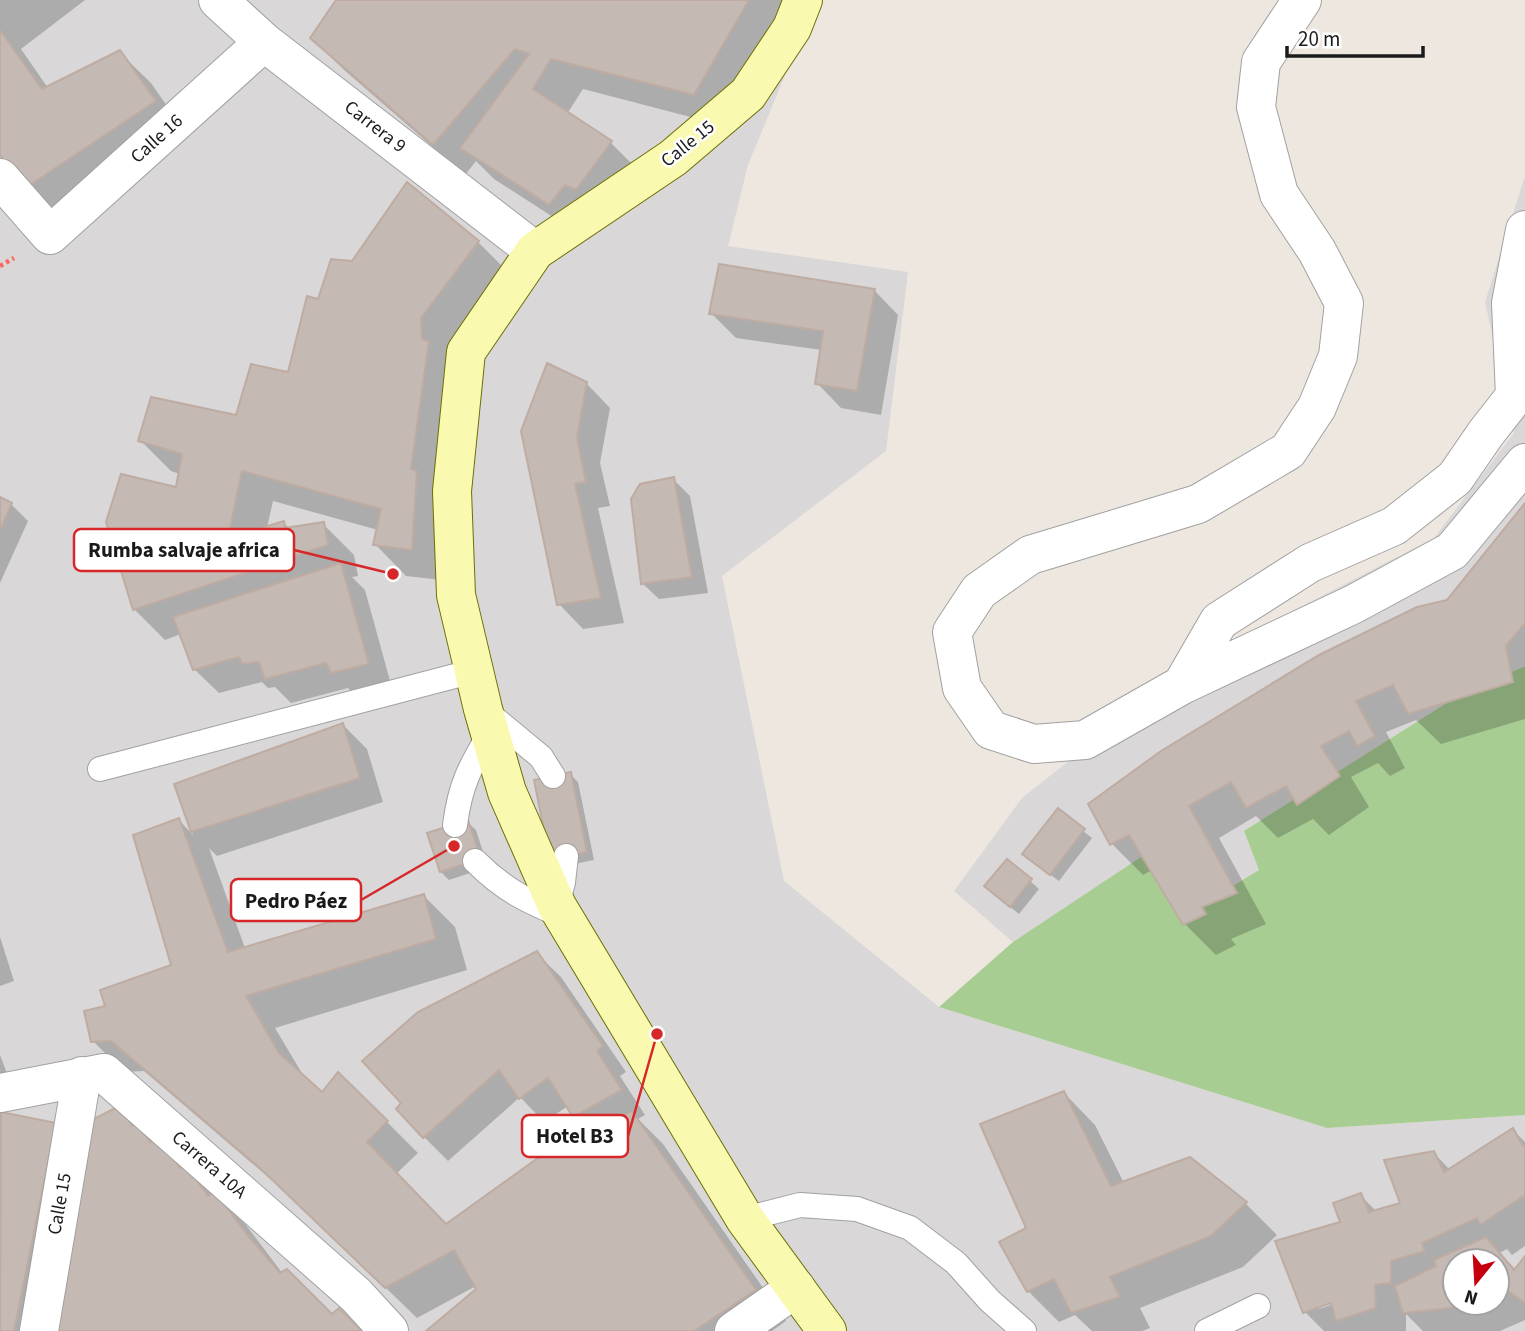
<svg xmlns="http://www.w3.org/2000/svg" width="1525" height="1331" font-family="'Source Sans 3',sans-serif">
	<rect width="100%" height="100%" fill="#ede7df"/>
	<path fill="#d9d7d7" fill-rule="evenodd" d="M 0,0 L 816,0 L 748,165 L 728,246 L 908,272 L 886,451 L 722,576 L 784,881 L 939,1007 L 1327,1128 L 1525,1115 L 1525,1331 L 0,1331 ZM 1455,1261 L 1497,1261 L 1497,1303 L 1455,1303 Z
		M 1525,176 L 1525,666 L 1453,699 L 1244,831 L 1259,870 L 1187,913 L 1141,858 L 1013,942 L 954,891 L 1022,798 L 1194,662 L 1434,538 L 1514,433 L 1485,302 Z"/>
	<path fill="#a8cd93" d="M 1525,666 L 1525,1115 L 1327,1128 L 939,1007 L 1013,942 L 1141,857 L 1188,913 L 1259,870 L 1244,831 L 1453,699 Z"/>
	<path fill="#0003" fill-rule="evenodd" d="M 0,0 L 85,0 L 21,49 L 48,88 L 119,52 L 151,83 L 186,133 L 57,219 L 0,152 Z
		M 338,0 L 798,0 L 725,126 L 583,89 L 567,114 L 611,143 L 642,174 L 581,235 L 494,179 L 476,161 L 465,175 L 343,69 L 312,38 Z
		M 478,242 L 509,273 L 451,350 L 442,580 L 406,576 L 375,544 L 378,530 L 273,501 L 267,528 L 284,523 L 290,529 L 323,524 L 354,555 L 358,576 L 352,577 L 365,590 L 392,688 L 357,697 L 348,688 L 291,703 L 275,687 L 268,688 L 262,682 L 219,693 L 194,669 L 181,634 L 165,640 L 134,609 L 177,489 L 180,474 L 171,471 L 140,440 L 237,417 L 289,375 L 319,302 L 353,262 Z
		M 874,290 L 898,315 L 881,415 L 841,408 L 817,383 L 822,350 L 736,338 L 711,313 Z
		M 586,383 L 610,408 L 600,463 L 610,506 L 598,508 L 624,623 L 583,629 L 559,604 L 523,431 Z
		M 673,479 L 690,496 L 708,593 L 659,599 L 642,583 Z
		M 0,499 L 11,504 L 28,521 L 0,583 Z
		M 1525,506 L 1525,719 L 1441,744 L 1416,720 L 1386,732 L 1405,768 L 1390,776 L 1378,763 L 1351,777 L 1369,807 L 1329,835 L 1313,819 L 1278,838 L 1256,816 L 1219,838 L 1266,924 L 1231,939 L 1236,945 L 1216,955 L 1185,924 L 1152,870 L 1143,875 L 1112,844 L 1448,602 Z
		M 343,725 L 367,749 L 383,802 L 217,856 L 209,848 L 245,948 L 424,896 L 455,927 L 467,970 L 275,1028 L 306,1080 L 322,1095 L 387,1122 L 418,1153 L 396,1174 L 447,1226 L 593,1134 L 574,1116 L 568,1106 L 544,1122 L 520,1097 L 448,1161 L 424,1137 L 536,953 L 561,977 L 626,1072 L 620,1076 L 645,1115 L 638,1119 L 663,1144 L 786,1321 L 772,1331 L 428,1331 L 479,1290 L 476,1286 L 417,1318 L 295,1200 L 144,1071 L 124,1072 L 93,1041 L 107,1008 L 173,966 L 179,820 L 193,835 L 176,785 Z
		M 570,774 L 578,782 L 594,860 L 559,867 Z
		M 1058,811 L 1092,838 L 1059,881 L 1033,862 Z
		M 467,822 L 476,830 L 488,867 L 449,880 L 441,872 Z
		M 1008,861 L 1039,889 L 1019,914 L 994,894 Z
		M 0,937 L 14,981 L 0,986 Z
		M 0,1055 L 16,1097 L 0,1101 Z
		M 1064,1093 L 1095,1125 L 1124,1183 L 1190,1159 L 1246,1204 L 1277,1235 L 1243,1267 L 1140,1308 L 1150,1328 L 1142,1331 L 1092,1331 L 1075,1315 L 1059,1322 L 1028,1291 L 1028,1229 Z
		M 120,1108 L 246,1225 L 283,1274 L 332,1317 L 360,1331 L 0,1331 L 2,1114 L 88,1157 Z
		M 1513,1130 L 1525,1142 L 1525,1246 L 1512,1255 L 1507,1249 L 1499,1253 L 1516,1270 L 1525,1259 L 1525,1320 L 1500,1331 L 1423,1331 L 1406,1314 L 1406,1331 L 1324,1331 L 1305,1312 L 1342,1223 L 1360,1195 L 1377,1212 L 1402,1205 L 1434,1153 L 1450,1170 ZM 1455,1261 L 1497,1261 L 1497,1303 L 1455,1303 ZM 1339,1298 L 1340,1302 L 1319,1309 L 1319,1305 Z"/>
	<path fill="#c4b9b3" stroke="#beaca2" stroke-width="2" d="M 336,0 L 749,0 L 694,95 L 551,59 L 533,89 L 612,141 L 576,190 L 565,185 L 549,205 L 460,148 L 529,54 L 515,49 L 433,145 L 310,38 Z
		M 0,30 L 42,89 L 120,50 L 156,101 L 24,189 L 0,155 Z
		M 407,182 L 479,241 L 421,318 L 422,339 L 429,341 L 411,469 L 417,471 L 412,550 L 373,545 L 381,509 L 242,471 L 228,538 L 284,521 L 285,528 L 324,522 L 328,545 L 133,610 L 106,522 L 121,474 L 176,487 L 182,454 L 138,441 L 151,397 L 236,415 L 251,364 L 288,372 L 307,296 L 318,299 L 331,259 L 352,261 Z
		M 719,264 L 875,289 L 857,391 L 815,384 L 823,331 L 709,314 Z
		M 547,363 L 587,382 L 577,437 L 586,482 L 575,484 L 601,598 L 557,605 L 521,431 Z
		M 674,477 L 692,577 L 641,584 L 631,499 L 640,484 Z
		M 0,497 L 12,503 L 0,530 Z
		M 1525,503 L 1525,623 L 1506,646 L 1513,682 L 1408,714 L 1393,685 L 1356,701 L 1375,736 L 1357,746 L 1349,731 L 1321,746 L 1340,776 L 1297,805 L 1286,786 L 1246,808 L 1231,782 L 1189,806 L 1237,893 L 1202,907 L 1206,914 L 1183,925 L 1129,835 L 1110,845 L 1088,804 L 1161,751 L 1319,655 L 1417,607 L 1447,600 Z
		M 341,563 L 369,664 L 331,673 L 326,663 L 265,679 L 259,662 L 242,664 L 239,657 L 193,670 L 173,617 Z
		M 343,723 L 360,778 L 191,832 L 174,784 Z
		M 571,772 L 587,852 L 550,860 L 534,780 Z
		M 1058,808 L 1085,829 L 1050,875 L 1022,854 Z
		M 179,818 L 228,952 L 424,894 L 436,939 L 246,996 L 279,1053 L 322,1092 L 338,1072 L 388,1121 L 367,1142 L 446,1224 L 538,1158 L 568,1146 L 632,1111 L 756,1290 L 694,1331 L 426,1331 L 476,1289 L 454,1250 L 385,1288 L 262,1170 L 111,1041 L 91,1042 L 84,1011 L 105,1006 L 100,990 L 171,965 L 133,835 Z
		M 468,820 L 481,859 L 440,872 L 427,833 Z
		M 1007,859 L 1032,879 L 1010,907 L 984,886 Z
		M 537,951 L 603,1046 L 597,1051 L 622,1090 L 573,1117 L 548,1078 L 519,1099 L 499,1070 L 423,1138 L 396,1109 L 401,1103 L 362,1061 L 418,1012 Z
		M 1064,1091 L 1111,1186 L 1190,1157 L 1247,1202 L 1211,1236 L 1110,1277 L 1120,1297 L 1071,1313 L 1054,1279 L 1027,1292 L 999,1242 L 1026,1228 L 980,1124 Z
		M 121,1105 L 132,1126 L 138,1123 L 150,1142 L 162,1140 L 180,1168 L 186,1165 L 208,1196 L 215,1192 L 249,1237 L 280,1273 L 287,1269 L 332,1314 L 339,1308 L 362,1331 L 54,1331 L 94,1119 Z
		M 1,1112 L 56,1123 L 14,1331 L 0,1331 Z
		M 1513,1128 L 1523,1146 L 1525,1146 L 1525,1195 L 1480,1225 L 1477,1218 L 1422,1243 L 1425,1251 L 1391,1261 L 1391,1283 L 1375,1285 L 1376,1308 L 1336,1321 L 1331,1303 L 1303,1313 L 1275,1241 L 1340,1222 L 1333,1203 L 1361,1193 L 1369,1212 L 1400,1203 L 1384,1160 L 1434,1151 L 1444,1172 Z
		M 1486,1237 L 1514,1270 L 1525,1256 L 1525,1303 L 1501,1286 L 1497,1288 L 1497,1261 L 1455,1261 L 1455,1303 L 1462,1303 L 1451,1308 L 1403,1313 L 1395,1286 L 1436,1266 L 1434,1260 Z"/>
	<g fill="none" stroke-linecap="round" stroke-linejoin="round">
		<defs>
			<path id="lane" d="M 483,709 L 541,757 L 553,776
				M 100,769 L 474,671
				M 455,825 C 460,785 470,767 490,733
				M 475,861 C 504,890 525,900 563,916
				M 557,906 L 563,882 L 566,856
				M 745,1219 L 800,1205 L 857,1209 L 910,1228 L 956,1263 L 990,1301 L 1024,1331
				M 1207,1331 L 1258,1306"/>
			<path id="street" d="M 218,0 L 264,42 L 535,251
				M 1302,0 L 1261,62 L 1256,107 L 1279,194 L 1317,251 L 1344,303 L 1338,356 L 1317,407 L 1288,451 L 1198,504 L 1030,555 L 979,591 L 952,632 L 962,688 L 991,730 L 1034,744 L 1085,740 L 1182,685 L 1219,621 L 1310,563 L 1394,526 L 1455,478 L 1486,433 L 1515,396
				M 0,178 L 50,235 L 264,42
				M 1515,396 L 1511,303 L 1525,230
				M 1182,685 L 1354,604 L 1452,551 L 1525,463
				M 0,1093 L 104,1073 L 356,1295 L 389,1331
				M 39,1331 L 82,1076
				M 734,1331 L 796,1288"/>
			<path id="secondary" d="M 803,0 L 792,28 L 748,94 L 673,158 L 535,251 L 466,352 L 452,491 L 456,595 L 483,709 L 507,792 L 557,906 L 745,1219 L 827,1331"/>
		</defs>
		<use href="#lane" stroke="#a1a1a1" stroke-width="26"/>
		<use href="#street" stroke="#a1a1a1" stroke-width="40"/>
		<use href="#secondary" stroke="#6b7003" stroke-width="40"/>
		<path stroke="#fc6861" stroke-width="4.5" stroke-dasharray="3.5 3.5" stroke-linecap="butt" d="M 0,266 L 14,258"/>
		<use href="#lane" stroke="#fff" stroke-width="24"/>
		<use href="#street" stroke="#fff" stroke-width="38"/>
		<use href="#secondary" stroke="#faf9b0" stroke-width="38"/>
	</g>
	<g text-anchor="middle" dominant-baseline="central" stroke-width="5" stroke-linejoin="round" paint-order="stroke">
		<g font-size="19" fill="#1a1a1a" stroke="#fff">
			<text transform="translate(375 127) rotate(38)">Carrera 9</text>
			<text transform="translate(157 139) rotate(-42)">Calle 16</text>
			<text transform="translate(688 144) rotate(-39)">Calle 15</text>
			<text transform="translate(209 1165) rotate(41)">Carrera 10A</text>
			<text transform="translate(60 1204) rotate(-80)">Calle 15</text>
		</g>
	</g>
	<path fill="none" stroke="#d62828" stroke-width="2.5" d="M393 574L294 550M454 846L361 900M657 1034L628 1136"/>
	<g fill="#d62828" stroke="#fff" stroke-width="2.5">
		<circle cx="393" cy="574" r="7"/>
		<circle cx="454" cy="846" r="7"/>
		<circle cx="657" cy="1034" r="7"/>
	</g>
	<g fill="#fff" stroke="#d62828" stroke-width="2.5">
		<rect x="74" y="529" width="220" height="42" rx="7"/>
		<rect x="231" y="879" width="130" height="42" rx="7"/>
		<rect x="522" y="1115" width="106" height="42" rx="7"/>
	</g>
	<g font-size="21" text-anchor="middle" font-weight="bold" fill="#1a1a1a">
		<text x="184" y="557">Rumba salvaje africa</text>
		<text x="296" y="908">Pedro Páez</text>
		<text x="575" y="1143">Hotel B3</text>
	</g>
	<g transform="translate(1476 1282) rotate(198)"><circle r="33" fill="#ffffff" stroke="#a3a3a3" stroke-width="2"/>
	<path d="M0-5L12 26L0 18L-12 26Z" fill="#c5000c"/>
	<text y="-10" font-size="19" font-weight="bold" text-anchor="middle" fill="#1a1a1a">N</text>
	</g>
	<path d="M1287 46v10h136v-10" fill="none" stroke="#1a1a1a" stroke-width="3.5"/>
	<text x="1298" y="46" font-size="21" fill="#1a1a1a" stroke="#ffffff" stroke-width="5" paint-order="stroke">20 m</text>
</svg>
